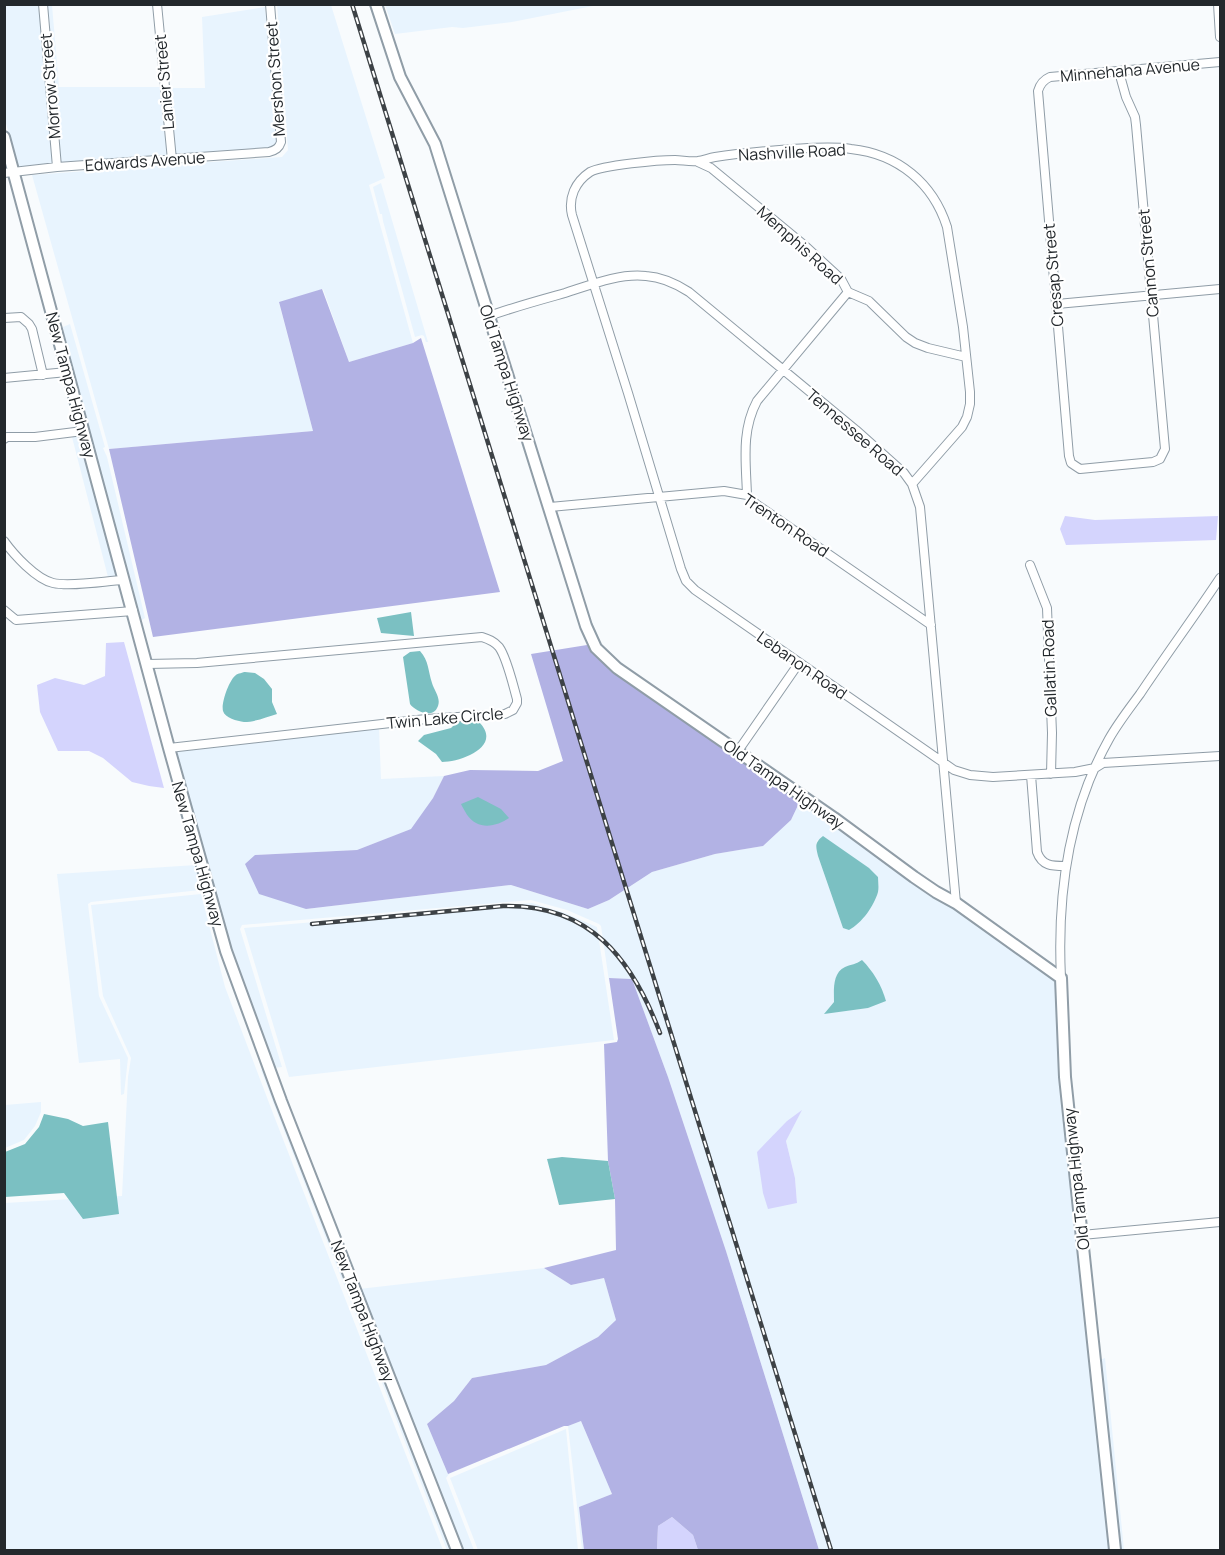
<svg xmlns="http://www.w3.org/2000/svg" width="1225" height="1555" font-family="Manrope,sans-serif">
	<rect width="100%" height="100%" fill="#f8fbfd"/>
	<path fill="#e8f4fe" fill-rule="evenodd" d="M 4,5 L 39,5 L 53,163 L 18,167 L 5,120 Z
		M 48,5 L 52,5 L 59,87 L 160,87 L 167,156 L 61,163 Z
		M 277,5 L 331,5 L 385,178 L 369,185 L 413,343 L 349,362 L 323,289 L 279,303 L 313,431 L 109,449 L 32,175 L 282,157 L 288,150 Z
		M 385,5 L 385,4 L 598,5 L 512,22 L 463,28 L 452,27 L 395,34 Z
		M 265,7 L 277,141 L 275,145 L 268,149 L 176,156 L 169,88 L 205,88 L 202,17 Z
		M 381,183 L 428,342 L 426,342 L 424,336 L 422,335 L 415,337 L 383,221 L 382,214 L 380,214 L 373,187 Z
		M 70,324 L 105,447 L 103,448 L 107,457 L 145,618 L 140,621 L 69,364 L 63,327 Z
		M 80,436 L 118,576 L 108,577 L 72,437 Z
		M 379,728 L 381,779 L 444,776 L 433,798 L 412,829 L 357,850 L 255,855 L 306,909 L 511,885 L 588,909 L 609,900 L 652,872 L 715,854 L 763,846 L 791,820 L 800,801 L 953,906 L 1057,979 L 1110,1550 L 819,1550 L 726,1251 L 668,1077 L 632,979 L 609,978 L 609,981 L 601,926 L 599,924 L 567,910 L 531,900 L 242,925 L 240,929 L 282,1067 L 273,1068 L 230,950 L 174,752 ZM 817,840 L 878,877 L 878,891 L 872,904 L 865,915 L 843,928 L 818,856 L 816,846 ZM 855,965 L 869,967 L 884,995 L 868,1008 L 825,1013 L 834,1002 L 845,967 ZM 801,1111 L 786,1141 L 795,1178 L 797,1202 L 757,1152 Z
		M 196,865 L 204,892 L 200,890 L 91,902 L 88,904 L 99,996 L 128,1058 L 124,1094 L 121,1095 L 120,1059 L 79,1063 L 57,874 Z
		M 201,894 L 225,987 L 274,1116 L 443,1550 L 5,1550 L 5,1203 L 122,1196 L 128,1077 L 131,1058 L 103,996 L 91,905 Z
		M 532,903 L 565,913 L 597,927 L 614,1040 L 289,1077 L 244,928 Z
		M 264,1069 L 452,1550 L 447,1550 L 278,1115 L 261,1070 Z
		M 41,1102 L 41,1112 L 35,1126 L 24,1140 L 5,1148 L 5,1105 Z
		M 544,1268 L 571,1285 L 604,1278 L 616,1320 L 598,1337 L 546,1365 L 472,1378 L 454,1401 L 427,1424 L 448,1474 L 484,1459 L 449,1474 L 446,1478 L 474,1550 L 461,1550 L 359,1289 Z
		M 1105,1358 L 1124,1550 L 1119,1550 L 1100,1360 Z
		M 581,1421 L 612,1494 L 579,1507 L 584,1550 L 582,1550 L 568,1426 Z
		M 566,1429 L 578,1550 L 478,1550 L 450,1478 Z"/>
	<path fill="#d4d4fd" d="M 1065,516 L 1095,520 L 1218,516 L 1216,540 L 1066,545 L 1060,529 Z
		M 124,642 L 164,788 L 149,786 L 132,782 L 103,758 L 89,751 L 58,751 L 40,712 L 37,685 L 55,678 L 84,685 L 105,676 L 106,643 Z
		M 802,1110 L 786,1141 L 795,1178 L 797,1203 L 768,1209 L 763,1193 L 757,1152 L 787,1121 Z
		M 672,1517 L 693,1535 L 698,1550 L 657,1550 L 658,1526 Z"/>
	<path fill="#b2b2e4" d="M 322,289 L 349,362 L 413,343 L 421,338 L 500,592 L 153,637 L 109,449 L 313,431 L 279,302 Z
		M 587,645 L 644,693 L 663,705 L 800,801 L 791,820 L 763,846 L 715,854 L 652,872 L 609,900 L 588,909 L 511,885 L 306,909 L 259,894 L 245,864 L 255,855 L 357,850 L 411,829 L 433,798 L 444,776 L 470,770 L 538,771 L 563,761 L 531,654 Z
		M 609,978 L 632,979 L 668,1077 L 726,1251 L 819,1550 L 698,1550 L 693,1535 L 672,1517 L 658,1526 L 657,1550 L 584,1550 L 579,1507 L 612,1494 L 581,1421 L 568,1426 L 564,1426 L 448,1474 L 427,1424 L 454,1401 L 472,1378 L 546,1365 L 598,1337 L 616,1320 L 604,1278 L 571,1285 L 544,1268 L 616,1250 L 615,1199 L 608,1161 L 604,1044 L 617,1042 L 618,1039 Z"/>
	<path fill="#7bc0c2" d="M 411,612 L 414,636 L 381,633 L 377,618 Z
		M 420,651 C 429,661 428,671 432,683 C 434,690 441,698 438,706 C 433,720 415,711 410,704 L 403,657 L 410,652 Z
		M 245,672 L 255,673 L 264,679 L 272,689 L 272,702 L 277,714 C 267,717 255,722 244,722 C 237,721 225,718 223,711 C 221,703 229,680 236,675 C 237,674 244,672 245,672 Z
		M 458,721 L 479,722 C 503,746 462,762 442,762 L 436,754 L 418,741 L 424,735 L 451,728 Z
		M 478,797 L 501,809 L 509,818 C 500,824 487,829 476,823 C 469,820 464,810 461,804 Z
		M 823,836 L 869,868 L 878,877 C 878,882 879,887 878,892 C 874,906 862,923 849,930 L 843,928 L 818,856 C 816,847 814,843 823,836 Z
		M 862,960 C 873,971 882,986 886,1001 L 868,1008 L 824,1014 L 834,1002 C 834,991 832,973 845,967 C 852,964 855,965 862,960 Z
		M 44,1114 L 68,1119 L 83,1126 L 108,1122 L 119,1214 L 83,1219 L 64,1193 L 5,1197 L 5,1152 L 25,1144 L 39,1127 Z
		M 562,1157 L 608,1161 L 615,1199 L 559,1205 L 547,1159 Z"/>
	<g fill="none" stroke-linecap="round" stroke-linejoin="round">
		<defs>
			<path id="minor" d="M 43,4 L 57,167
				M 157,4 L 172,160
				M 1218,4 L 1220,37
				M 1119,72 L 1126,97 L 1135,117 L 1136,125 L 1165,449 L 1160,459 L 1153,462 L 1080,469 L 1071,463 L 1069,456 L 1038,91 C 1040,84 1043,80 1050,77 L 1220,62
				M 698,162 L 711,168 L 803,244 L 841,279 L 848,292 L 869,301 L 906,337 L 915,343 L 928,348 L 966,357
				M 4,173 L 57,167 L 269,152 C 276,150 279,148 281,142 L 270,4
				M 1057,304 L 1220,289
				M 489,316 C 514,307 540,300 565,293 C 590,285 619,273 646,276 C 662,277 675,283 689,292 L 856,430 L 904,473 L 912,484 L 920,507 L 956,903
				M 4,318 L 21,317 L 29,324 L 32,329 L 43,375
				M 4,378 L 67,372
				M 4,439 L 7,437 L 35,437 L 83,431
				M 912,484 L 962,427 L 967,417 L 970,404 L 970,392 L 963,327 L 947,227 C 933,183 898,154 851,149 C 832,146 811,148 792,149 C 766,151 741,153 715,157 C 709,158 704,160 698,161 C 690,162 682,160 675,160 C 659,160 603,165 590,172 C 575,182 568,198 572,215 L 628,393 L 681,569 L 686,581 L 695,590 L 954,770 L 970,775 L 993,777 L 1075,772 L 1095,768 L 1103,763 L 1220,756
				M 747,495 C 746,462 741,431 757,401 L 848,292
				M 550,507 L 724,491 L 747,495 L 756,504 L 931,625
				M 4,541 C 14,555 36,579 53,583 C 70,587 105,581 123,580
				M 1030,565 L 1047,608 L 1052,733 L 1051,774
				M 4,610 L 16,620 L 133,611
				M 147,664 L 197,663 L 482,637 C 488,639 494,641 499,647 C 507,658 513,685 517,699 L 517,703 L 513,710 L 505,714 L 426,719 L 169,748
				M 738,751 L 799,663
				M 1031,775 L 1037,852 C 1042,866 1052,866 1065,866
				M 1061,978 C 1057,896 1068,812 1109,739 C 1118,723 1129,709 1140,694 C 1166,655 1194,617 1220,578
				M 1082,1235 L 1220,1222"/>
			<path id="major" d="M 376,4 L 400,77 L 435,144 L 586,626 L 596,648 L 617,668 L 834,818 L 914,877 L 936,892 L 956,903 L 1061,978 L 1065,1077 L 1115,1550
				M 4,137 L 169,748 L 226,951 L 281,1101 L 457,1550"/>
		</defs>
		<use href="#minor" stroke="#909da7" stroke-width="10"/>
		<use href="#major" stroke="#909da7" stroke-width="14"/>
		<use href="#minor" stroke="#fff" stroke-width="8"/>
		<use href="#major" stroke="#fff" stroke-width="10"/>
		<defs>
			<path id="rail" d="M 352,4 L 831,1550
				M 312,924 L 503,906 C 590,904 632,959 660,1033"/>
		</defs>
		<use href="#rail" stroke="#3d4246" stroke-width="4.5"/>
		<use href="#rail" stroke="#fff" stroke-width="2" stroke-dasharray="7" stroke-linecap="butt"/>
	</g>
	<g text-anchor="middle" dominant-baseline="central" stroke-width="4.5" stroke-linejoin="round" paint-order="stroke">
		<g font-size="16" fill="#23282c" stroke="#fff">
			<text transform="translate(1130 70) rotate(-5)">Minnehaha Avenue</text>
			<text transform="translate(275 79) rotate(-94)">Mershon Street</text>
			<text transform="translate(164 82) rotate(-95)">Lanier Street</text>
			<text transform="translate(50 86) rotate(-95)">Morrow Street</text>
			<text transform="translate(792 152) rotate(-3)">Nashville Road</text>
			<text transform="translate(145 161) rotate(-4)">Edwards Avenue</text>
			<text transform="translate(800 245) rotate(42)">Memphis Road</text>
			<text transform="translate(1148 263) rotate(-95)">Cannon Street</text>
			<text transform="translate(1053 275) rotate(-95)">Cresap Street</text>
			<text transform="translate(507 373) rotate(72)">Old Tampa Highway</text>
			<text transform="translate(71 385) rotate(75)">New Tampa Highway</text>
			<text transform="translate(855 432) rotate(41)">Tennessee Road</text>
			<text transform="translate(786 525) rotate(34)">Trenton Road</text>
			<text transform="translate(802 665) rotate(35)">Lebanon Road</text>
			<text transform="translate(1049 668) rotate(-92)">Gallatin Road</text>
			<text transform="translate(445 718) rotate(-5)">Twin Lake Circle</text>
			<text transform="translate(784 784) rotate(35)">Old Tampa Highway</text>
			<text transform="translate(198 854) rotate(74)">New Tampa Highway</text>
			<text transform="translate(1076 1179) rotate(-96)">Old Tampa Highway</text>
			<text transform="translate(363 1311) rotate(69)">New Tampa Highway</text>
		</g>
	</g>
	<rect width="1225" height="1555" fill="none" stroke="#23282c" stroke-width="12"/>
</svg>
